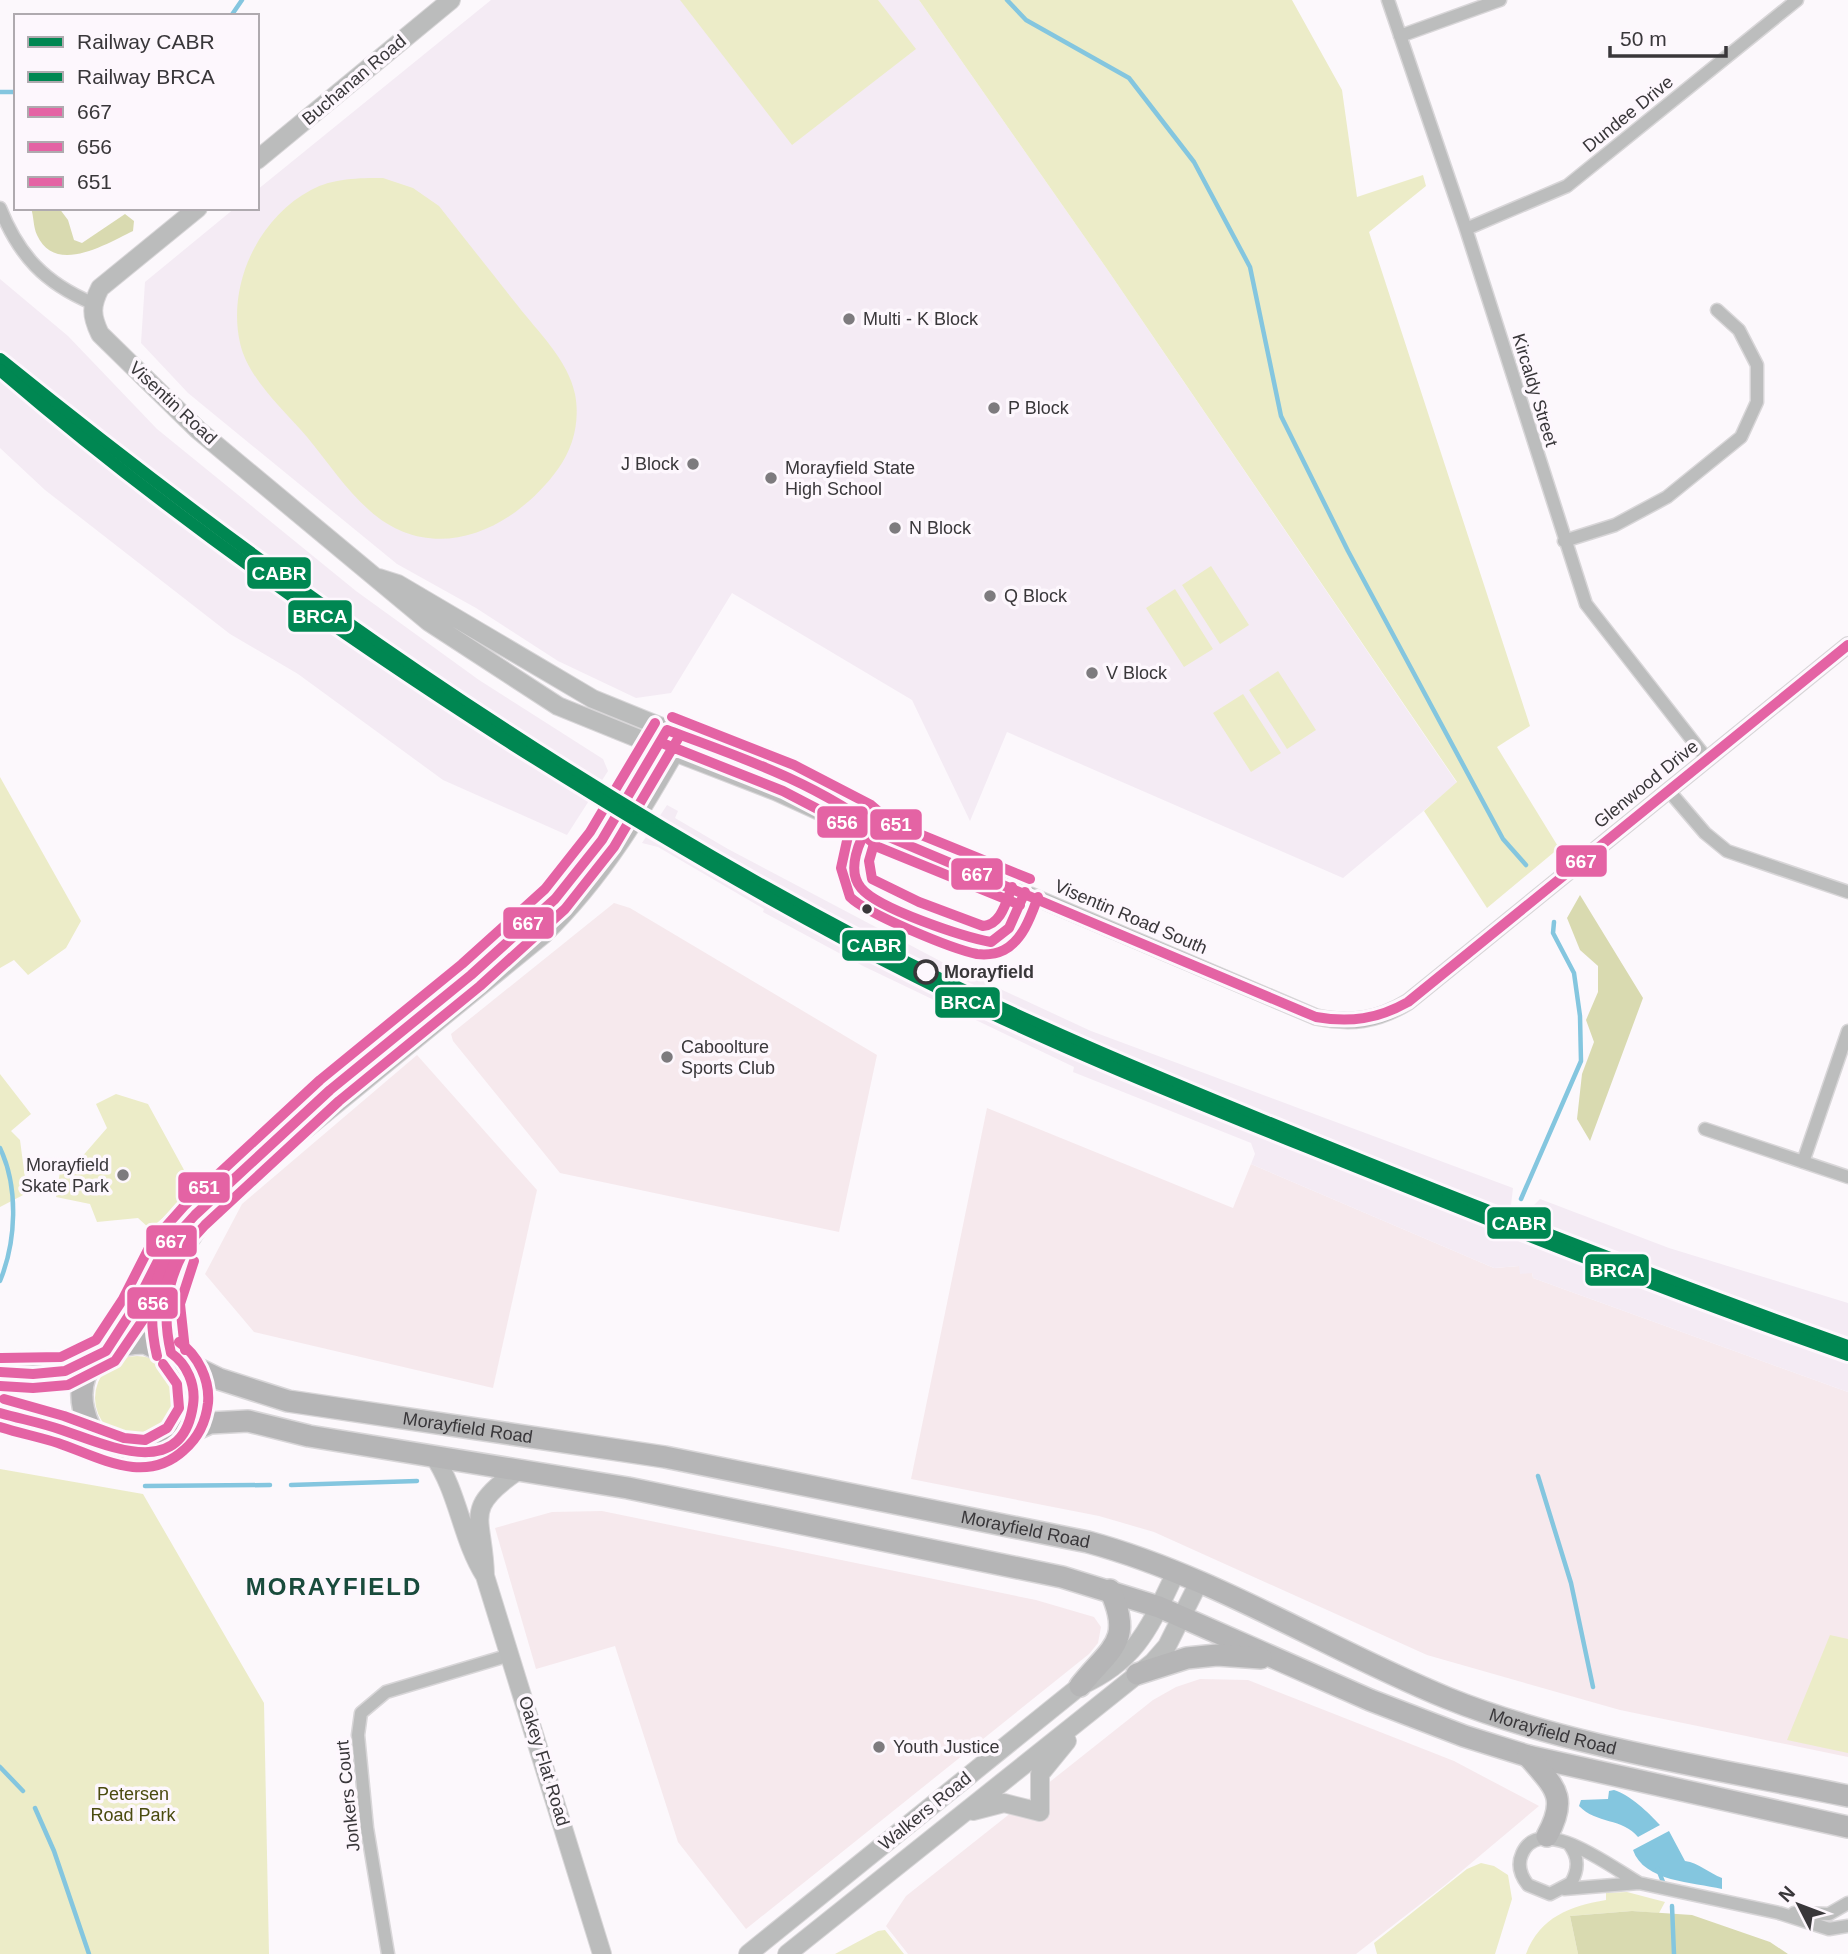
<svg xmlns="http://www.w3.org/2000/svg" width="1848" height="1954" font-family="Arial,sans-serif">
	<rect width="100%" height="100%" fill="#fcf8fc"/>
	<path fill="#f6e9ed" d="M 614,903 L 630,908 L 877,1055 L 839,1232 L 560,1173 L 453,1041 L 451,1034 Z
		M 417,1055 L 537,1190 L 493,1388 L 254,1332 L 205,1274 L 242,1204 Z
		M 987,1108 L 1233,1208 L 1251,1164 L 1494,1268 L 1519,1266 L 1532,1273 L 1533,1278 L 1848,1392 L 1848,1757 L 1620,1710 L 1427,1655 L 1154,1532 L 1099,1516 L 911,1479 Z
		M 602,1511 L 1036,1600 L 1094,1617 L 1101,1627 L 1098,1643 L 1089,1654 L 746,1929 L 678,1842 L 615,1646 L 536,1669 L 495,1528 L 552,1512 Z
		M 1200,1679 L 1248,1680 L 1454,1761 L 1539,1806 L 1445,1885 L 1356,1954 L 908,1954 L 886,1926 L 906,1896 L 1153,1700 L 1176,1687 Z"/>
	<path fill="#f4ebf4" d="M 491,0 L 919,0 L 1107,269 L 1457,783 L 1343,878 L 1007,732 L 970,821 L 912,700 L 732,593 L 671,693 L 636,698 L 558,661 L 476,608 L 397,564 L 188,393 L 141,343 L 145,282 L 235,208 L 257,208 L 257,190 Z
		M 0,279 L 68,336 L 157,429 L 356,591 L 479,680 L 603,759 L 608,771 L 567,835 L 443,780 L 298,674 L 230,634 L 45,490 L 0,448 Z
		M 667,805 L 678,811 L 675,818 L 728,849 L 944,963 L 1091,1031 L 1513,1188 L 1511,1205 L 1528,1211 L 1540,1199 L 1669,1248 L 1848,1303 L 1848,1392 L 1533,1278 L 1532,1273 L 1520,1274 L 1519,1266 L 1494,1268 L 1251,1164 L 1255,1154 L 1251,1143 L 1073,1072 L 1074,1067 L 863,966 L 763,912 L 764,909 L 658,847 L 642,843 Z"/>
	<path fill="#ececc8" d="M 680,0 L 878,0 L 916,49 L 792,145 Z
		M 919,0 L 1292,0 L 1342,90 L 1357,197 L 1423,175 L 1426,186 L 1369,232 L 1530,726 L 1497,747 L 1559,848 L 1487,908 L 1424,811 L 1457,782 L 1107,269 Z
		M 383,178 L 413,188 L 439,206 C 465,239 491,272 518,306 C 538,332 568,360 575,394 C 580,420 574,447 558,469 C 514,530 433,568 369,510 C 346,490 327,461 307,437 C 284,410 248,379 240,343 C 227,285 258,218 311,190 C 333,178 359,178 383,178 Z
		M 1211,566 L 1249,625 L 1220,644 L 1182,585 Z
		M 1175,589 L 1213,649 L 1184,667 L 1146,608 Z
		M 1278,671 L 1316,730 L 1287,749 L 1249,690 Z
		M 1243,694 L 1281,753 L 1251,772 L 1213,713 Z
		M 0,777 L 81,921 L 66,948 L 28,975 L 14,960 L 0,968 Z
		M 0,1074 L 31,1114 L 11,1131 L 20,1140 L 27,1193 L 0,1207 Z
		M 116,1094 L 148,1104 L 195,1190 L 150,1229 L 138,1218 L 97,1222 L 90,1204 L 56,1197 L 62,1159 L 80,1159 L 107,1128 L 96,1104 Z
		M95 1398a42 42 0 1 1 84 0a42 42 0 1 1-84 0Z
		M 0,1469 L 143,1494 L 264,1703 L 269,1954 L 0,1954 Z
		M 1830,1635 L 1848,1639 L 1848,1753 L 1787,1740 Z
		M 1481,1863 L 1494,1866 L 1508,1875 L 1512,1899 L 1495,1954 L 1377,1954 L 1374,1943 L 1467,1869 Z
		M 1627,1892 L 1665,1902 L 1659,1913 L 1632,1911 L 1570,1916 L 1578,1954 L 1526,1954 C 1540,1917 1570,1906 1606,1900 L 1606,1893 Z
		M 885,1930 L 904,1954 L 835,1954 L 878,1931 Z"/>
	<path fill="#d9dab0" d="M 31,208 L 59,208 L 68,220 L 74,240 L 82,243 L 125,214 L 134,221 L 133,231 C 108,243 55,276 37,235 C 33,226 34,217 31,208 Z
		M 1580,895 L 1643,998 L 1590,1141 L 1577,1119 L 1582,1074 L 1594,1042 L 1586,1020 L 1598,992 L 1598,966 L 1580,950 L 1567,918 Z
		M 1632,1911 L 1692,1915 L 1770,1942 L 1788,1954 L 1578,1954 L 1570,1916 Z"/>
	<path fill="#84c6df" d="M 1614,1790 C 1629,1794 1649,1813 1660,1825 L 1638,1837 C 1623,1818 1596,1824 1579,1806 L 1581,1800 L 1608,1799 L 1609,1791 Z
		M 1669,1831 L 1685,1861 C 1699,1863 1709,1873 1722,1878 L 1722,1889 C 1693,1882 1644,1882 1633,1850 Z"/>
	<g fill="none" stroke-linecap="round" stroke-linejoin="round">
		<path stroke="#84c6df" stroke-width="4.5" d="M 1007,0 L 1026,20 L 1129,78 L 1194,162 L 1250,267 L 1281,416 L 1348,551 L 1503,839 L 1526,865
			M 231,16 L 242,0
			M 0,92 L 16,92
			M 0,1148 C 19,1188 16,1242 0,1281
			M 1521,1199 L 1581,1061 L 1580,1016 L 1574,973 L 1553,933 L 1554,922
			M 1538,1476 L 1571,1583 L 1593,1687
			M 291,1485 L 417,1481
			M 145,1486 L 270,1485
			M 0,1767 L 23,1791
			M 35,1808 L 54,1851 L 89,1954
			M 1658,1869 L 1663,1882
			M 1672,1906 L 1674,1954"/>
		<defs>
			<path id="minor" d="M 1388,0 L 1466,229 L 1586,604 L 1707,759
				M 1400,36 L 1500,0
				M 0,208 C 19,256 45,283 92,303
				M 1466,229 L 1567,186 L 1797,0
				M 1564,541 L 1615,525 L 1667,497 L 1741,437 L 1757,402 L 1757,365 L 1739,330 L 1717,310
				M 1669,791 L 1705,833 L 1727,851 L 1848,892
				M 1705,1129 L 1848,1177
				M 1803,1162 L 1848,1031
				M 1569,1844 C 1579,1857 1579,1869 1571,1883 L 1550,1894 L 1528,1885 C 1521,1876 1517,1865 1522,1854 C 1540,1811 1614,1869 1639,1883
				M 1564,1889 L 1639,1883 L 1779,1913 L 1829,1929 L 1848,1926
				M 1794,1913 L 1829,1914 L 1848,1903
				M 388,1954 L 367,1828 L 358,1735 L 361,1713 L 386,1692 L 510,1655"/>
			<path id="tertiary" d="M 684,736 C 748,759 834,790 884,835
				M 674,753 L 775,792 L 863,832 L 884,835 L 929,852 L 1316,1017 C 1351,1024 1377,1021 1408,1002 L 1848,645"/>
			<path id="secondary" d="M 257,160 L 451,0
				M 198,208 L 100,288 C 91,306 91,315 100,334 L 198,430 L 429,622 L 558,706 L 674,753
				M 272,1142 L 330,1090 L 471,975 L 555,899 L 602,840 L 662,738
				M 106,1351 L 135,1306 L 164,1249 L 208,1202
				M 171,1353 C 151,1277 197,1219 253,1172 L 543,935 C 603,877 643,809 684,736 L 593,699 L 398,584 L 379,578
				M 433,1455 C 459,1493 461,1538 485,1576
				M 519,1470 C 460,1510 484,1517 485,1576 L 602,1954
				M 973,1811 L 1004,1803 L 1040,1812 L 1040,1774 L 1067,1741
				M 748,1954 L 1080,1686 C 1138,1660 1150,1626 1176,1572
				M 787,1954 L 1153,1662 L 1167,1646 L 1199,1582"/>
			<g id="primary">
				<path d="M 0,1372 C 35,1377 65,1374 96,1358"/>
				<path d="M 0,1413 C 23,1419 46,1424 68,1432 C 107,1446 154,1475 185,1429 C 201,1404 192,1382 178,1358"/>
				<path d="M 179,1437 L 210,1423 L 248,1421 L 309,1436 L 628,1488 L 1062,1577 L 1159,1607 L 1370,1700 L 1464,1736 L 1528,1756 L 1848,1827"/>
				<path id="s1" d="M 101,1445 C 65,1398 80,1343 145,1343 L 219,1379 L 288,1401 L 665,1457 L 1088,1542 C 1214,1576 1327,1649 1447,1698 C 1568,1747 1720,1769 1848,1796"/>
				<path d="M 1137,1674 L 1187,1658 L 1217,1655 L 1261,1658"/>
				<path d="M 1080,1686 C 1110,1648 1134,1642 1110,1590"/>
				<path d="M 1528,1756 C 1554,1787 1569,1796 1547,1836"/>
			</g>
		</defs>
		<use href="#minor" stroke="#d8d6d8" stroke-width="15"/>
		<use href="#tertiary" stroke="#d8d6d8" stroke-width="18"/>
		<use href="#secondary" stroke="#d8d6d8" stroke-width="20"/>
		<use href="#primary" stroke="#d8d6d8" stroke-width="24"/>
		<use href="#minor" stroke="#bcbdbd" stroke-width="12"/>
		<use href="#tertiary" stroke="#bcbdbd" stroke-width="16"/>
		<use href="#secondary" stroke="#bbbcbc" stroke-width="18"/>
		<use href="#primary" stroke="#b5b5b6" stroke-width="21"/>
		<defs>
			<path id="bus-1" d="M 667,730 C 743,758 820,784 884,835 L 1316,1017 C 1350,1023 1378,1019 1408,1002 L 1848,645
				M 871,823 C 859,840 846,870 861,888 C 878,909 964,937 991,942 L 1009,928 L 1025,892
				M 171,1353 C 163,1318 165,1288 182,1255
				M 0,1372 L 33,1374 L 65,1371 L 106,1351 L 135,1306 L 164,1249 L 195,1215 L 330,1090 L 471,975 L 555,899 L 602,840 L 667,730
				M 0,1413 C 21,1419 42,1423 62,1430 C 107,1445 182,1482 193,1405 C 196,1385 187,1364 171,1353"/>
			<path id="bus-2" d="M 662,743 L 783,791 L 856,829 L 878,847 L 1020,905
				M 850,827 L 841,868 L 850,897 C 867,914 952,949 977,954 C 986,955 996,954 1004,950 C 1023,940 1031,916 1038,897
				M 185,1350 L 180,1304 L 194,1261
				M 0,1386 L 33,1388 L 68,1385 L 115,1361 L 147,1314 L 176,1257 L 205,1225 L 339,1101 L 480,986 L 565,909 L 614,847 L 679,737
				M 0,1427 C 19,1433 39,1437 58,1443 C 99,1457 145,1486 184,1450 C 198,1438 206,1421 208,1403 C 210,1380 198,1355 179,1342"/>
			<path id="bus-3" d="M 672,717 L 794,765 L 871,805 L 892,823 L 1030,879
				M 876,837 L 869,861 L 872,879 L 919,902 L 983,926 C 1001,925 1006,902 1012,887
				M 157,1356 C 148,1318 151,1284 170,1249
				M 1,1358 L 61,1357 L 96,1340 L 123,1299 L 152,1242 L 185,1205 L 320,1080 L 462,964 L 545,889 L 590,832 L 655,723
				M 4,1399 L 64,1416 L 124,1438 L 145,1440 L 167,1428 L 179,1408 L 177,1384 L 163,1364"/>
		</defs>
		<use href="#bus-1" stroke="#fdf7fd" stroke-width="16"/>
		<use href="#bus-2" stroke="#fdf7fd" stroke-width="16"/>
		<use href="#bus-3" stroke="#fdf7fd" stroke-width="16"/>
		<use href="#bus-1" stroke="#e463a4" stroke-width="10"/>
		<use href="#bus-2" stroke="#e463a4" stroke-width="10"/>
		<use href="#bus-3" stroke="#e463a4" stroke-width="10"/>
		<defs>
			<path id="rail-1" d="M 0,359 C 272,579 558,780 869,943 C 1013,1018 1164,1080 1314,1141 C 1491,1213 1668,1282 1848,1346"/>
			<path id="rail-2" d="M 0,370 C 158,506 328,626 504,739 C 638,824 774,905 916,977 C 1055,1047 1200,1104 1344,1162 C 1511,1229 1678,1296 1848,1355"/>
		</defs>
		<use href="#rail-1" stroke="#fdf7fd" stroke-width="18"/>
		<use href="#rail-2" stroke="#fdf7fd" stroke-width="18"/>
		<use href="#rail-1" stroke="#008752" stroke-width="12"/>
		<use href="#rail-2" stroke="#008752" stroke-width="12"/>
	</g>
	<g fill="#7d7b7e" stroke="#fdf7fd" stroke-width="2.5">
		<circle cx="849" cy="319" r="7"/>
		<circle cx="994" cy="408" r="7"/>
		<circle cx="693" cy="464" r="7"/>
		<circle cx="771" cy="478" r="7"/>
		<circle cx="895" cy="528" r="7"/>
		<circle cx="990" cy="596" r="7"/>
		<circle cx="1092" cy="673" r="7"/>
		<circle cx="667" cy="1057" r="7"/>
		<circle cx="123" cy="1175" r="7"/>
		<circle cx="879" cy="1747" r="7"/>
	</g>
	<circle fill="#39373a" stroke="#fdf7fd" stroke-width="2.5" cx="867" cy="909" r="6"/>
	<circle fill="#fdf7fd" stroke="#39373a" stroke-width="3.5" cx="926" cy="972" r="11"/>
	<g text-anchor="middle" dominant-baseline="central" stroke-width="7" stroke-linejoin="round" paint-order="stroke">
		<g font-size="18" fill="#39373a" stroke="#fdf7fd">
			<text transform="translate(354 80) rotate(-40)">Buchanan Road</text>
			<text transform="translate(1628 114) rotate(-39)">Dundee Drive</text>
			<text transform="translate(1535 390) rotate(73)">Kircaldy Street</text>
			<text transform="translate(173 403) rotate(43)">Visentin Road</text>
			<text transform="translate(1646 784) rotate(-39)">Glenwood Drive</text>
			<text transform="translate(1131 917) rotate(23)">Visentin Road South</text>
			<text stroke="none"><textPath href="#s1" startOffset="483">Morayfield Road</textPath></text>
			<text stroke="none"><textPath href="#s1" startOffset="1050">Morayfield Road</textPath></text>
			<text stroke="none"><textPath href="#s1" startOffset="1617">Morayfield Road</textPath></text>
			<text transform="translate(544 1761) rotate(73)">Oakey Flat Road</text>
			<text transform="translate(348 1796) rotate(-96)">Jonkers Court</text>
			<text transform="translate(925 1811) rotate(-39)">Walkers Road</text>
		</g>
		<g font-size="18" fill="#39373a" stroke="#fdf7fd" text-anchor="start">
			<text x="863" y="319">Multi - K Block</text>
			<text x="1008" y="408">P Block</text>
			<text x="679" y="464" text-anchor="end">J Block</text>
			<text x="785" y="468">Morayfield State<tspan x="785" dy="21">High School</tspan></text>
			<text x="909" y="528">N Block</text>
			<text x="1004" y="596">Q Block</text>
			<text x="1106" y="673">V Block</text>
			<text x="681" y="1047">Caboolture<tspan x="681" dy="21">Sports Club</tspan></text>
			<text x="109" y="1165" text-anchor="end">Morayfield<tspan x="109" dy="21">Skate Park</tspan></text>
			<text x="893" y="1747">Youth Justice</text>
		</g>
		<g font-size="18" font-weight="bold" fill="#39373a" stroke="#fdf7fd" text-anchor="start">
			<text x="944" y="972">Morayfield</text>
		</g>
		<g font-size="18" fill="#4a4b0f" stroke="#fdf7fd">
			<text x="133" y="1794">Petersen<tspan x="133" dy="21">Road Park</tspan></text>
		</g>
		<g font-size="24" font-weight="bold" letter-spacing="2" fill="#194b3c" stroke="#fdf7fd">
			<text x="334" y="1586">MORAYFIELD</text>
		</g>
	</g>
	<g stroke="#fdf7fd" stroke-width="2.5">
		<rect x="246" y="556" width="66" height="34" rx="7" fill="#008752"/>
		<rect x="287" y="599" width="66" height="34" rx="7" fill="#008752"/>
		<rect x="816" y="805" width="53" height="34" rx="7" fill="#e463a4"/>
		<rect x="869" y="808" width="54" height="33" rx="7" fill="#e463a4"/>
		<rect x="1555" y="844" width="53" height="34" rx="7" fill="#e463a4"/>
		<rect x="950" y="857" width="54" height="34" rx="7" fill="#e463a4"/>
		<rect x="502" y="906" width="53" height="34" rx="7" fill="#e463a4"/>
		<rect x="841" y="929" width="66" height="33" rx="7" fill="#008752"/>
		<rect x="934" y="986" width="67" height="33" rx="7" fill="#008752"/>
		<rect x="177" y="1171" width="54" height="33" rx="7" fill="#e463a4"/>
		<rect x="1486" y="1206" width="66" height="34" rx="7" fill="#008752"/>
		<rect x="145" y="1224" width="53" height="34" rx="7" fill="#e463a4"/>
		<rect x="1584" y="1253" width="66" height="34" rx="7" fill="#008752"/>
		<rect x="126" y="1286" width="53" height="34" rx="7" fill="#e463a4"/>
	</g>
	<g font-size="19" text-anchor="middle" font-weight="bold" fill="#fff">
		<text x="279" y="580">CABR</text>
		<text x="320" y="623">BRCA</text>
		<text x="842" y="829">656</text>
		<text x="896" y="831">651</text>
		<text x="1581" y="868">667</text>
		<text x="977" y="881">667</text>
		<text x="528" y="930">667</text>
		<text x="874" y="952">CABR</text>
		<text x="968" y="1009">BRCA</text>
		<text x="204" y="1194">651</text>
		<text x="1519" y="1230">CABR</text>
		<text x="171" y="1248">667</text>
		<text x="1617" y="1277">BRCA</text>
		<text x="153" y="1310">656</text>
	</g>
	<rect x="14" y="14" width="245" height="196" fill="#fdf7fd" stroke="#afaaaf" stroke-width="2"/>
	<rect x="28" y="37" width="35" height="10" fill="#008752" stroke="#afaaaf" stroke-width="2"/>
	<text x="77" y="49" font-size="21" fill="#39373a">Railway CABR</text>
	<rect x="28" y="72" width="35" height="10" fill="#008752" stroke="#afaaaf" stroke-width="2"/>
	<text x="77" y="84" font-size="21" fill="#39373a">Railway BRCA</text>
	<rect x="28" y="107" width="35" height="10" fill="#e463a4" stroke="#afaaaf" stroke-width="2"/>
	<text x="77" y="119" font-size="21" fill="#39373a">667</text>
	<rect x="28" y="142" width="35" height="10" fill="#e463a4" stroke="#afaaaf" stroke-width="2"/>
	<text x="77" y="154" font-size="21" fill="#39373a">656</text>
	<rect x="28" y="177" width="35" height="10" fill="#e463a4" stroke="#afaaaf" stroke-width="2"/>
	<text x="77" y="189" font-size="21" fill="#39373a">651</text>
	<g transform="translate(1799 1905) rotate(312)" stroke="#fdf7fd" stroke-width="5" paint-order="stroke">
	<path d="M0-5L12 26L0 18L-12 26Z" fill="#39373a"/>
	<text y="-10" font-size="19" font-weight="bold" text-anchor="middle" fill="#39373a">N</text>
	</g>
	<path d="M1610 46v10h116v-10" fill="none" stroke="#39373a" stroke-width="3.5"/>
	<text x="1620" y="46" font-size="21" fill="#39373a" stroke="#fdf7fd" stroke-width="5" paint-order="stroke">50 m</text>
</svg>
